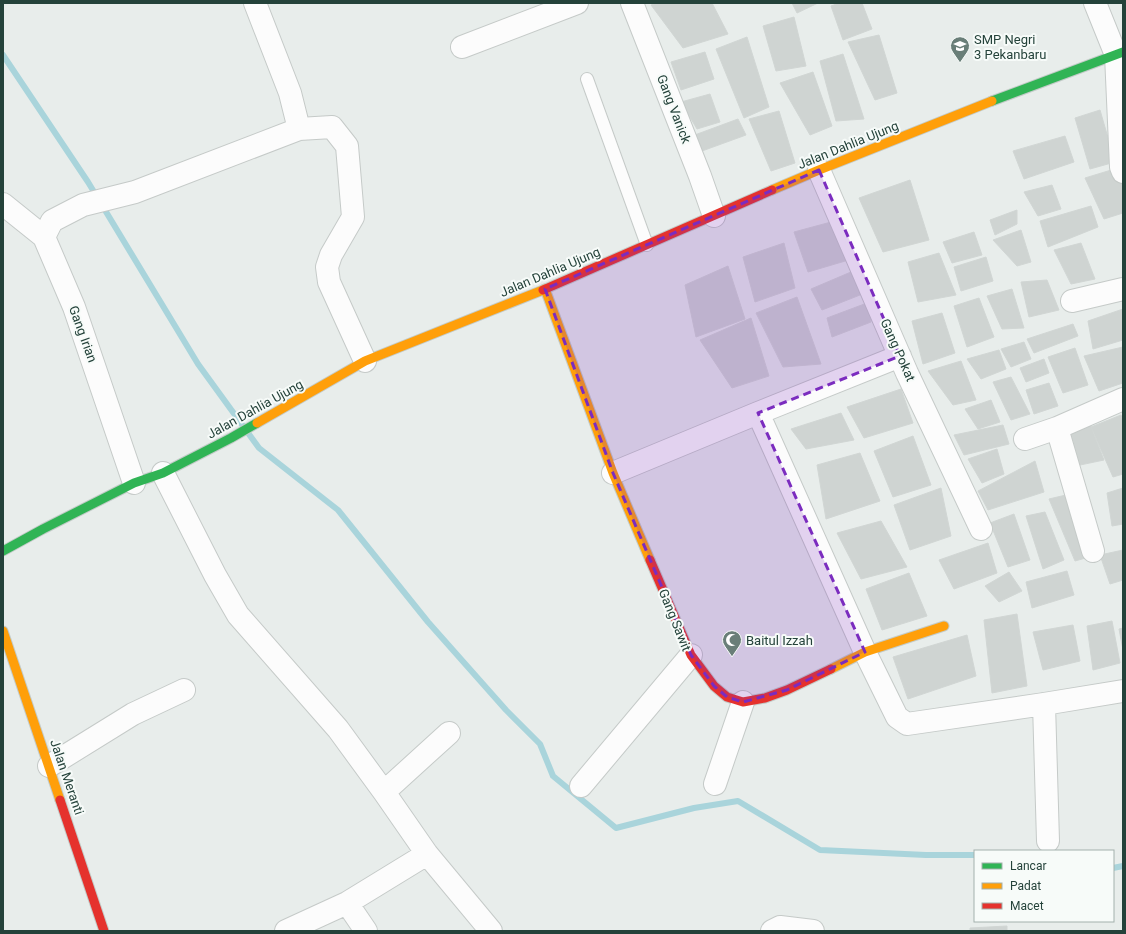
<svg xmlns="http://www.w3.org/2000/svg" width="1126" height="934" font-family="Roboto,sans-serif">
	<rect width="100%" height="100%" fill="#e8edeb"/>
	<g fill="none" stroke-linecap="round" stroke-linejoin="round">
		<path stroke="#a9d4db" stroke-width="6" d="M 3,55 L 88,182 L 198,364 L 259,448 L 338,510 L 428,622 L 506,710 L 540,744 L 553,776 L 616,828 L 694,808 L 738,801 L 820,850 L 926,855 L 975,855
			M 1113,868 L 1123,866"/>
	</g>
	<path fill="#cfd4d2" stroke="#d1d6d4" d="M 657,3 L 712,3 L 728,34 L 683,48 L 651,5 Z
		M 792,3 L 818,3 L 797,13 Z
		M 839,3 L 862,3 L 872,29 L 843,40 L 831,6 Z
		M 794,17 L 806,66 L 776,71 L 763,26 Z
		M 879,35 L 897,93 L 875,100 L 848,42 Z
		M 747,37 L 769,107 L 744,118 L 716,49 Z
		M 705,52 L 714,79 L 681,90 L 671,62 Z
		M 843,54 L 864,119 L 836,121 L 820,61 Z
		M 813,72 L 832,126 L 810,135 L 780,83 Z
		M 710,94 L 720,122 L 697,129 L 681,102 Z
		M 1100,110 L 1115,162 L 1090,169 L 1075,118 Z
		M 779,111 L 795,163 L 771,171 L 749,119 Z
		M 738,119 L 746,135 L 702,151 L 692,136 Z
		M 1065,136 L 1074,162 L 1024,179 L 1013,151 Z
		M 1121,167 L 1123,177 L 1123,213 L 1104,219 L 1085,178 Z
		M 910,180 L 929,240 L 883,252 L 859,198 Z
		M 1052,185 L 1061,209 L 1038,216 L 1024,192 Z
		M 1091,206 L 1098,227 L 1048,247 L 1040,221 Z
		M 1017,210 L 1017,224 L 995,235 L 990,220 Z
		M 831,222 L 852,259 L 808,272 L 794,232 Z
		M 1021,230 L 1031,262 L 1017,266 L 993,240 Z
		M 974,232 L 982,255 L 952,263 L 943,242 Z
		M 784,243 L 795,288 L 755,302 L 743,257 Z
		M 1081,243 L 1095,279 L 1071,284 L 1054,250 Z
		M 939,253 L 956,295 L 918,302 L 908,262 Z
		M 986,257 L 993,281 L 961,291 L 954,267 Z
		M 728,266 L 745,319 L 696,337 L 685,285 Z
		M 858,269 L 865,293 L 822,310 L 811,289 Z
		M 1047,280 L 1059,310 L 1029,317 L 1021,282 Z
		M 1012,289 L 1024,328 L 1002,329 L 987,296 Z
		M 797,297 L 821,364 L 783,367 L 756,313 Z
		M 979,298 L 994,337 L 967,347 L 954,306 Z
		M 867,303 L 871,322 L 832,337 L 827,318 Z
		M 1123,309 L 1123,340 L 1093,349 L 1088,321 Z
		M 942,313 L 955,353 L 923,364 L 912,321 Z
		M 751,318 L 769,376 L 732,388 L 700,340 Z
		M 1073,324 L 1078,336 L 1034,353 L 1027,339 Z
		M 1024,342 L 1031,359 L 1011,367 L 1001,349 Z
		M 1123,347 L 1123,383 L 1099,391 L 1084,356 Z
		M 1075,348 L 1088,385 L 1063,393 L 1048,357 Z
		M 999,350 L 1006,369 L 981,379 L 967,359 Z
		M 1044,359 L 1049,373 L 1026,382 L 1020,368 Z
		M 961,361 L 976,400 L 953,405 L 928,371 Z
		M 1011,377 L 1030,414 L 1011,420 L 993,382 Z
		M 1049,383 L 1058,406 L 1034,414 L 1026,390 Z
		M 901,389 L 913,423 L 864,438 L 847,407 Z
		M 991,400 L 1000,422 L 978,429 L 965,409 Z
		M 841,413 L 854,440 L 806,449 L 791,429 Z
		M 1121,415 L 1123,422 L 1123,474 L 1113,477 L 1091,427 Z
		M 1090,424 L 1104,460 L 1080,465 L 1070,430 Z
		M 1003,425 L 1009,444 L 964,455 L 954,435 Z
		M 913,436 L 931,485 L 893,497 L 874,451 Z
		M 997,449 L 1004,474 L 982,483 L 968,459 Z
		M 860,453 L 880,501 L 826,519 L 817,465 Z
		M 1035,461 L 1044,492 L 988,510 L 978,491 Z
		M 941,488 L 951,536 L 910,550 L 894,505 Z
		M 1123,488 L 1123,524 L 1112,526 L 1107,493 Z
		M 1070,494 L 1089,557 L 1075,561 L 1049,499 Z
		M 1045,512 L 1064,560 L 1043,569 L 1026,516 Z
		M 1014,514 L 1030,560 L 1008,567 L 990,523 Z
		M 881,521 L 907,567 L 861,579 L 837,533 Z
		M 988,543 L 997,573 L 954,589 L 939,560 Z
		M 1123,550 L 1123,580 L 1110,584 L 1100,555 Z
		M 1067,571 L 1074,595 L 1032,608 L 1026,582 Z
		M 1009,572 L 1022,591 L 999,602 L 985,586 Z
		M 909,573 L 927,616 L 882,630 L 866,589 Z
		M 1017,614 L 1027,686 L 992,693 L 984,620 Z
		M 1112,621 L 1120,663 L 1093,670 L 1087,626 Z
		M 1073,625 L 1080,661 L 1043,670 L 1033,632 Z
		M 1123,628 L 1123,650 L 1119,629 Z
		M 967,635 L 976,676 L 908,699 L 893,657 Z
		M 1007,926 L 1007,931 L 970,931 L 970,928 Z"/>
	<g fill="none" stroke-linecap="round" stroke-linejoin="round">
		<defs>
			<path id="lane" d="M 587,79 L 647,245"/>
			<path id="street" d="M 255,3 L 290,93 L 299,129
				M 632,3 L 700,176 L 714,216
				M 1095,3 L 1116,55 L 1121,167 L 1123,172
				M 462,47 L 577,3
				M 819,170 L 907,373 L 981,529
				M 3,204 L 44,237 L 74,307 L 134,483
				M 44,237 L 52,221 L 83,205 L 135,192 L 299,129 L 332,127 L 347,146 L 353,217 L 331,255 L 327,267 L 329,282 L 365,361
				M 1072,301 L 1123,289
				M 758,413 L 865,652 L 897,717 L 907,724 L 1044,704 L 1123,691
				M 1057,428 L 1093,551
				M 1025,439 L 1057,428 L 1123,399
				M 163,473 L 215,575 L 238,615 L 338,729 L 384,792 L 427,854 L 491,931
				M 613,473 L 758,413 L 900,356
				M 1044,704 L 1048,841
				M 49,766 L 133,714 L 184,690
				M 715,784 L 743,702
				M 581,786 L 691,655
				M 384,792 L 449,733
				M 347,903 L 366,931
				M 286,931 L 347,903 L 427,854
				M 772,931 L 780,927 L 813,931"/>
			<path id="fast" d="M 992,101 L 1123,52
				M 3,551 L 43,529 L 134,483 L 163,473 L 231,438 L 257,423"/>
			<path id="slow" d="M 772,190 L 819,170 L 992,101
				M 545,289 L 613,473 L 650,560
				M 257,423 L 365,361 L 543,290
				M 3,631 L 60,800
				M 831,669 L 865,652 L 944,626"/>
			<path id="jam" d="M 543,290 L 772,190
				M 650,560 L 691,655 L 714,686 L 727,697 L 743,702 L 765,698 L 787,690 L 831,669
				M 60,800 L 104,931"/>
		</defs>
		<use href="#lane" stroke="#c5cac8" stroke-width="14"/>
		<use href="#street" stroke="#c5cac8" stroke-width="24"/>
		<use href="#fast" stroke="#c3cbc8" stroke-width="11"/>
		<use href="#slow" stroke="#c3cbc8" stroke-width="11"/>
		<use href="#jam" stroke="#c3cbc8" stroke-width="11"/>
		<use href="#lane" stroke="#fcfcfc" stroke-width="12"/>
		<use href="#street" stroke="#fcfcfc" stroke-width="22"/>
		<use href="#fast" stroke="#30b455" stroke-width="9"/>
		<use href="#slow" stroke="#ff9f0a" stroke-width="9"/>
		<use href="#jam" stroke="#e5322d" stroke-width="9"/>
	</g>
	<path fill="#7b2cbf" fill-opacity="0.2" stroke="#7b2cbf" stroke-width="3" stroke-dasharray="8 5" stroke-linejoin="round" d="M 819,170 L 900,356 L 758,413 L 865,652 L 787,690 L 743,702 L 727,697 L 714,686 L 691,655 L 613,473 L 545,289 Z"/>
	<defs>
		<symbol id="school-pin" viewBox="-11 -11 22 30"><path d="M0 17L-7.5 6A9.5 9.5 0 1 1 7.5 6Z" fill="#697e78" stroke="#f7fbf9"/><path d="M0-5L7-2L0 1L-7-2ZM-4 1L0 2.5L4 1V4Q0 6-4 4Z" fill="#fff"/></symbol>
		<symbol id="mosque-pin" viewBox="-11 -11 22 30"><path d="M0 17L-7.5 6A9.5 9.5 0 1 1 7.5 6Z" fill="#697e78" stroke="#f7fbf9"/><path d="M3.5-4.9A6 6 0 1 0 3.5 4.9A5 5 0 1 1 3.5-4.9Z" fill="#fff"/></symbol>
	</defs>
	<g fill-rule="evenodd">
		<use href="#school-pin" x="949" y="35" width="22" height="30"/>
		<use href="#mosque-pin" x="721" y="629" width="22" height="30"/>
	</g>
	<g text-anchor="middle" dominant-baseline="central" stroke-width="4" stroke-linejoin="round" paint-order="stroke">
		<g font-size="13" fill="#24423a" stroke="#f7fbf9" text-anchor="start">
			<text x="974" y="39">SMP Negri<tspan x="974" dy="15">3 Pekanbaru</tspan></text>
			<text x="746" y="640">Baitul Izzah</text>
		</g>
		<g font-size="13" fill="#24423a" stroke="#f7fbf9">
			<text transform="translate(674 109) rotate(69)">Gang Vanick</text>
			<text transform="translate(848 145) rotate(-22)">Jalan Dahlia Ujung</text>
			<text transform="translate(550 272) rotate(-23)">Jalan Dahlia Ujung</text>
			<text transform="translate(83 334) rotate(70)">Gang Irian</text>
			<text transform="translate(898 350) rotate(66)">Gang Pokat</text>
			<text transform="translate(255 409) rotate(-29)">Jalan Dahlia Ujung</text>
			<text transform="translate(675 620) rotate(68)">Gang Sawit</text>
			<text transform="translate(67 777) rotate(71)">Jalan Meranti</text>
		</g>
	</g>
	<rect width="1126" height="934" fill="none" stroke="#24423a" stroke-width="8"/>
	<rect x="974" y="850" width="140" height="72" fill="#f7fbf9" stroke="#a3b1ad"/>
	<rect x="982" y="863" width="20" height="6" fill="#30b455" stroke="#a3b1ad"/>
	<text x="1010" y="870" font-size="12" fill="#24423a">Lancar</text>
	<rect x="982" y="883" width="20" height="6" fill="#ff9f0a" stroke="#a3b1ad"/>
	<text x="1010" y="890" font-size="12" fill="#24423a">Padat</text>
	<rect x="982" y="903" width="20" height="6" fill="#e5322d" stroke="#a3b1ad"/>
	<text x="1010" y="910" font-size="12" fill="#24423a">Macet</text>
</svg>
